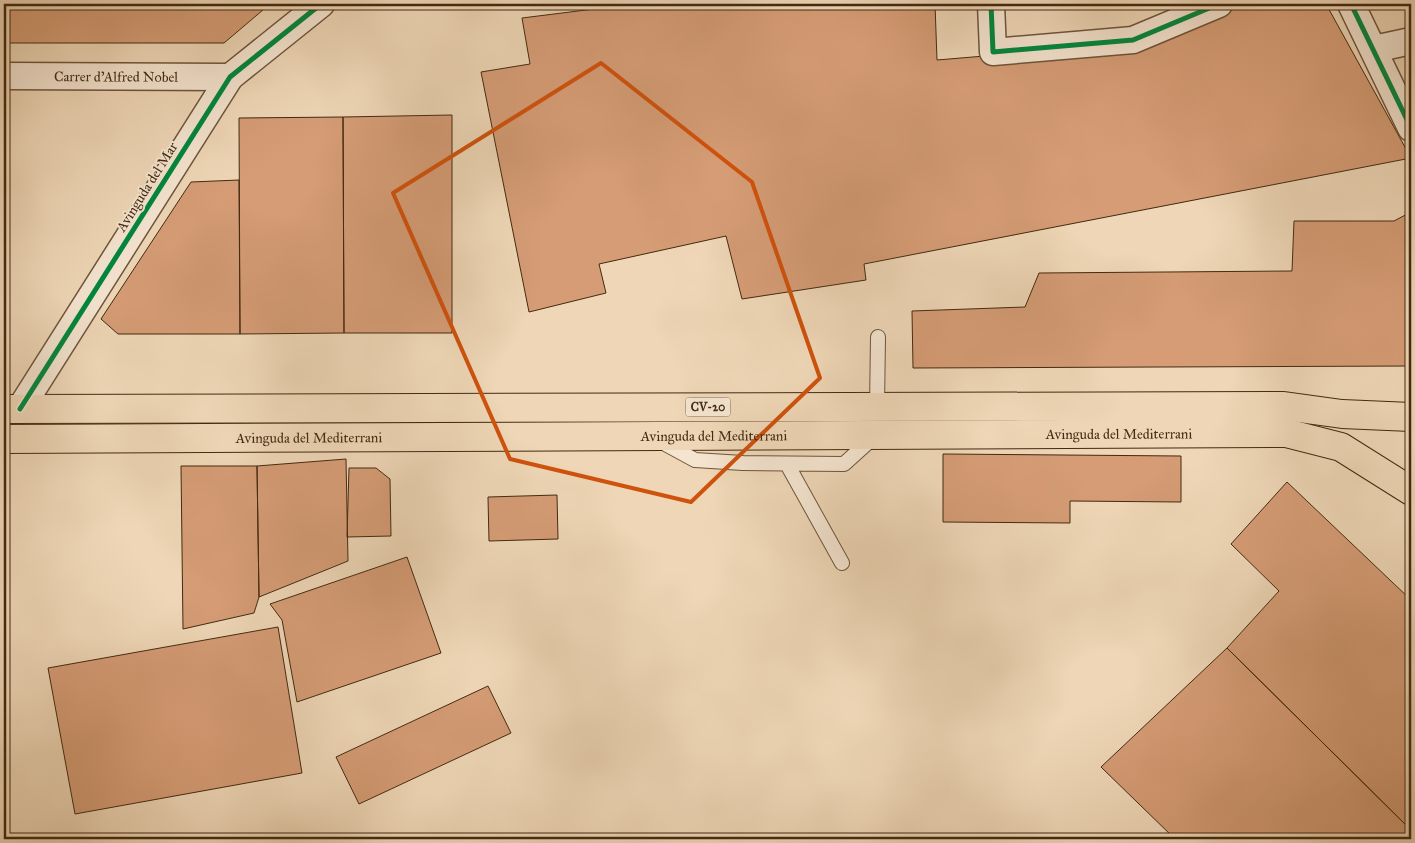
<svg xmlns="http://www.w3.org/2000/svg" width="1415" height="843" font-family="'IM FELL Great Primer',serif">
	<rect width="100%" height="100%" fill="#eed6b6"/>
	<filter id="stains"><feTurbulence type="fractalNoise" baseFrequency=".004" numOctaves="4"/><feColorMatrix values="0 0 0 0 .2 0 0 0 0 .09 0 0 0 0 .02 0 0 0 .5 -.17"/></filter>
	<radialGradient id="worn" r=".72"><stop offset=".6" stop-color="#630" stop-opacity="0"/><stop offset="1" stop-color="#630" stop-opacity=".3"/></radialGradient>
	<path fill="#d59c75" stroke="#432a11" d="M 4,4 L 270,4 L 224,43 L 4,43 Z
		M 609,4 L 935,4 L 937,60 L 1163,41 L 1243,4 L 1326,4 L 1411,158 L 864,264 L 866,280 L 742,299 L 726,236 L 599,264 L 606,293 L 529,312 L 481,72 L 530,64 L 522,18 L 610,7 Z
		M 452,115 L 452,333 L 344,333 L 343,117 Z
		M 343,117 L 344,333 L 240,334 L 239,118 Z
		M 239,180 L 240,334 L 118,334 L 101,319 L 191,182 Z
		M 1411,212 L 1411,366 L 913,368 L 912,311 L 1025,307 L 1039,273 L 1292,271 L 1294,221 L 1394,221 Z
		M 943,454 L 1181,456 L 1181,502 L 1070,501 L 1070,523 L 943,522 Z
		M 346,459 L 348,561 L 259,597 L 257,466 Z
		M 181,466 L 257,466 L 259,597 L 254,613 L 183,629 Z
		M 349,468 L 376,468 L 390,479 L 391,536 L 347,537 Z
		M 1287,482 L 1411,600 L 1411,830 L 1227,648 L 1279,591 L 1231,544 Z
		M 557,495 L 558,539 L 489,541 L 488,497 Z
		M 407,557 L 441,653 L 297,702 L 282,620 L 270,604 Z
		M 278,627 L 302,773 L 75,814 L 48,668 Z
		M 1227,648 L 1411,830 L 1411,839 L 1175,839 L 1101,767 Z
		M 488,686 L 511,733 L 359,804 L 336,757 Z"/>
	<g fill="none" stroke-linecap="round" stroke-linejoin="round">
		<defs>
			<path id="service" d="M 877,407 L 878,337
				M 660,441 L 695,460 L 743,463 L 844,464 L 875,436
				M 787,464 L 842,563"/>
			<g id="minor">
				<path d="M 991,4 L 993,52 L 1133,40 L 1219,4"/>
				<path d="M 1351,4 L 1411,128"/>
				<path d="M 1374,49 L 1411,41"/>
				<path id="s1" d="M 4,76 L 230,77"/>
				<path d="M 20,409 L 230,77 L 321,4"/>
			</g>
			<g id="primary">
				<path d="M 4,409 L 1284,406 L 1342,414 L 1411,417"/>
				<path id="s2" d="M 4,439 L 1286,433 L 1341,447 L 1411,491"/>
			</g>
		</defs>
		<use href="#service" stroke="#6e553a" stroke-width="16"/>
		<use href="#minor" stroke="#6e553a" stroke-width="29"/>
		<use href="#primary" stroke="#432a11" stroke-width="30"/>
		<use href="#service" stroke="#f4e4d0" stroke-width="14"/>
		<use href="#minor" stroke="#f4e4d0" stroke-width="26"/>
		<use href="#primary" stroke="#eed6b6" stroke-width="28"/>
		<defs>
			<path id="cycleway" d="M 991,4 L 993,52 L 1133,40 L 1219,4
				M 1351,4 L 1411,128
				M 20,409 L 230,77 L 321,4"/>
		</defs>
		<use href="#cycleway" stroke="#f4e4d0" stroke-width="8"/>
		<use href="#cycleway" stroke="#00873e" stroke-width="5"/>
	</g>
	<path fill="none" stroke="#cf520d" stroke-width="4" stroke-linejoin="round" d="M 601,63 L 752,182 L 820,378 L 691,502 L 510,459 L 393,193 Z"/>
	<g text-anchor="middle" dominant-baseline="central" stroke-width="4" stroke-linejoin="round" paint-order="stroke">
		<rect fill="#f4e4d0" stroke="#78624a" stroke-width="1" x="685.5" y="397.5" width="45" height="19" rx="4"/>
		<g font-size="12" font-weight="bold" fill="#432a11">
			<text x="708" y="407">CV-20</text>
		</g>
		<g font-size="14" fill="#432a11" stroke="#f4e4d0">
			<text stroke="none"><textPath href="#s1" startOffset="112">Carrer d'Alfred Nobel</textPath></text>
			<text transform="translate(147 187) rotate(-58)">Avinguda del Mar</text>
			<text stroke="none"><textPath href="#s2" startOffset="1115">Avinguda del Mediterrani</textPath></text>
			<text stroke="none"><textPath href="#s2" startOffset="710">Avinguda del Mediterrani</textPath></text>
			<text stroke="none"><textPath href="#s2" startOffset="305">Avinguda del Mediterrani</textPath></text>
		</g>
	</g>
	<rect width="1415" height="843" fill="none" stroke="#eed6b6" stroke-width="20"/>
	<rect x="5" y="5" width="1405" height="833" fill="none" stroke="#432a11" stroke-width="2.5"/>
	<rect x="10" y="10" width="1395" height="823" fill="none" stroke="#432a11"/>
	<rect width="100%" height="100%" filter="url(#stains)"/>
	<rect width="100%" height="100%" fill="url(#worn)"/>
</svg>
